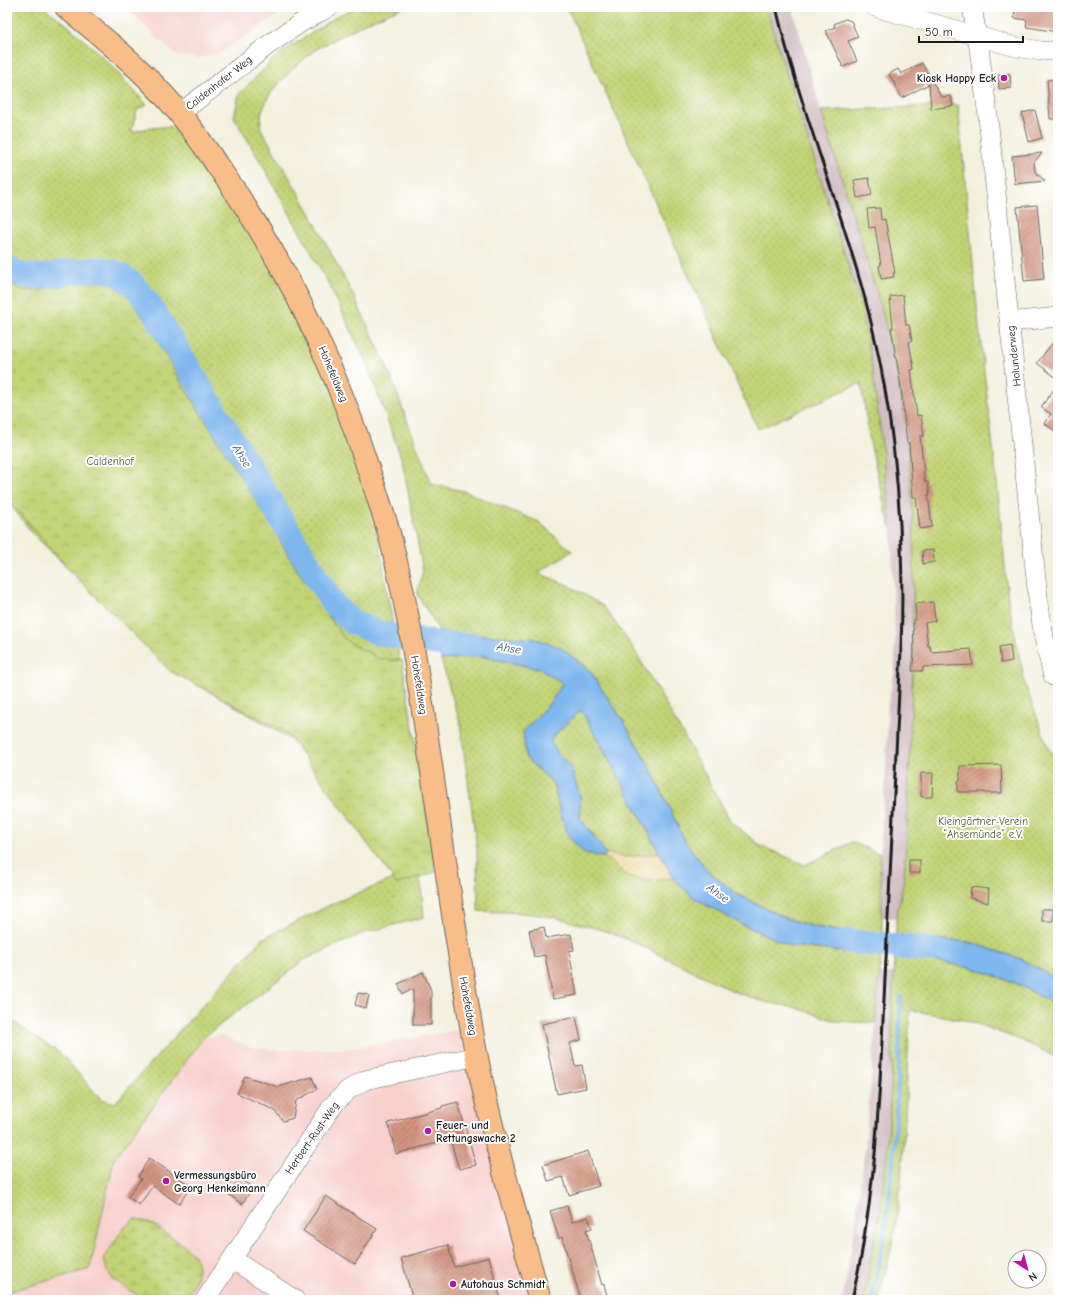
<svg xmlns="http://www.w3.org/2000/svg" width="1065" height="1307" font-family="'Comic Neue',sans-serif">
	<defs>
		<pattern id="grass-dots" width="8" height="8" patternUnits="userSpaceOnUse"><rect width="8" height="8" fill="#c1d375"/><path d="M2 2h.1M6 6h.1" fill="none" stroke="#a5b565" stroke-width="1.8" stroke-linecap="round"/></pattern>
		<pattern id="wetland-marsh" width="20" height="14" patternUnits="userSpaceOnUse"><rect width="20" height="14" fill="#c1d375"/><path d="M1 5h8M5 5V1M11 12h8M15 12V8" fill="none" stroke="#a5b565"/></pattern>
		<pattern id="sand-dots" width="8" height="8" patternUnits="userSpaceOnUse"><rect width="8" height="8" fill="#eeda9e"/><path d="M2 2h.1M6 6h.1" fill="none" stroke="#ccba88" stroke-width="1.8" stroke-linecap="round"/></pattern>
		<pattern id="park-crowns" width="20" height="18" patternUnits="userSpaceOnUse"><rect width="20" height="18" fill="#c1d375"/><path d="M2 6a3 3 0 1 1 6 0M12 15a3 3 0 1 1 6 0" fill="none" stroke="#a5b565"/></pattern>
		<pattern id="building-hatch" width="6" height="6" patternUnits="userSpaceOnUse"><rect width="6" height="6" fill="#d29480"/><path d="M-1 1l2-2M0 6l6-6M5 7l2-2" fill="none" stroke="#aa7868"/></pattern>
	</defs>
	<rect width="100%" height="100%" fill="#fff"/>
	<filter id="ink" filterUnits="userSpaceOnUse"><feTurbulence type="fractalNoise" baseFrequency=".025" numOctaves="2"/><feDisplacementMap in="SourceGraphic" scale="8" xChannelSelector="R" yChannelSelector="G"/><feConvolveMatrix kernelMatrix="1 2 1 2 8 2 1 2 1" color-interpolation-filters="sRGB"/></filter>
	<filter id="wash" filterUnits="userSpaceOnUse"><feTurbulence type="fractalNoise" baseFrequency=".012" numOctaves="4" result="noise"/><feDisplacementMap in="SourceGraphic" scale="16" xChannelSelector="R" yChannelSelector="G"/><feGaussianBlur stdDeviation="0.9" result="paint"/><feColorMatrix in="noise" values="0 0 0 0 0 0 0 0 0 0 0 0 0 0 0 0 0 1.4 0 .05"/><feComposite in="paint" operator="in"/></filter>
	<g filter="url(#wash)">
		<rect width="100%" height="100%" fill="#f3f0de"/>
		<path fill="#f7d0cc" d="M 126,7 L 294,7 L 276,16 L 217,55 L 198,58 L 178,56 L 157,38 Z
			M 460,1030 L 486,1128 L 536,1300 L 7,1300 L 7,1292 L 90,1269 L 114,1159 L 203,1038 L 222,1036 L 250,1047 L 281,1050 L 347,1049 Z"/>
		<path fill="#d2bec3" d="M 767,7 L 792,7 L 821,111 L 882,310 L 897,375 L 908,440 L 914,538 L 912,686 L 907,835 L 903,885 L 896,918 L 882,917 L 880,854 L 886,767 L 888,705 L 895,669 L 895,633 L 891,527 L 880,428 L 872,367 L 860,302 L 772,28 Z
			M 880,973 L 894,973 L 892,1007 L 892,1072 L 887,1153 L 880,1210 L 863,1300 L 842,1300 L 851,1252 L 865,1149 Z"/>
		<path fill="url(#grass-dots)" stroke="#6e7848" d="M 7,7 L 43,7 L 65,23 L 103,57 L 147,105 L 137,110 L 131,132 L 149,128 L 180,126 L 285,286 L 344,412 L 376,521 L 387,593 L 398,649 L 424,917 L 364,933 L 304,960 L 203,1038 L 114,1159 L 90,1269 L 7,1292 L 7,1021 L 15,1023 L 61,1054 L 101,1099 L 115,1103 L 262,939 L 336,902 L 401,876 L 295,742 L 170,668 L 33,534 L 7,500 Z
			M 358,7 L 403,7 L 363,24 L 315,50 L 292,69 L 270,94 L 262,110 L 260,127 L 310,213 L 352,293 L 385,362 L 431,484 L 464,491 L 539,522 L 572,551 L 538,573 L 570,586 L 603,606 L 632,646 L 687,741 L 731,822 L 761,846 L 805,865 L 852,842 L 880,854 L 882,917 L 882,934 L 844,932 L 811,926 L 785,918 L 737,894 L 708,871 L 686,843 L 650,767 L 624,722 L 589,670 L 560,647 L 535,639 L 440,632 L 417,594 L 423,571 L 402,460 L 366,362 L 331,288 L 267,173 L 234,117 L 239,94 L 278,55 L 337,16 Z
			M 567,7 L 767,7 L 772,28 L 860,302 L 872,367 L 880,428 L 891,527 L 886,512 L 870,442 L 861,383 L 758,429 Z
			M 958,105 L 979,327 L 997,482 L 1008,599 L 1025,684 L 1047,745 L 1058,766 L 1058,980 L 1021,959 L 969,942 L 896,936 L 896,918 L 903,885 L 907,835 L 912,686 L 914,538 L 908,440 L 897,375 L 882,310 L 821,111 Z
			M 479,656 L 540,669 L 563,683 L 550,703 L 526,758 L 553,783 L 561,815 L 569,837 L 584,853 L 595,837 L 580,818 L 580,796 L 571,769 L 557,753 L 550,739 L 581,710 L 622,783 L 673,878 L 694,898 L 739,923 L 791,946 L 881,956 L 875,1023 L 836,1021 L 797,1008 L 765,1002 L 735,992 L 634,942 L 602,930 L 554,917 L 523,913 L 478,911 L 477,849 L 460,722 L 441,660 Z
			M 895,956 L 910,956 L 976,969 L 1018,984 L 1058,1006 L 1058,1058 L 1023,1041 L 969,1021 L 910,1010 C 906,1079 906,1148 897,1217 C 893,1245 885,1273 878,1300 L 863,1300 L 880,1210 L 887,1153 L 892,1072 L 892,1007 Z"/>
		<path fill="url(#wetland-marsh)" stroke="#6e7848" d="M 134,1219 C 149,1221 155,1226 167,1234 C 175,1240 186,1246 192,1253 C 205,1268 194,1288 183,1300 L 144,1300 L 114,1280 L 107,1271 L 104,1259 L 122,1230 Z"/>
		<path fill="url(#sand-dots)" stroke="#857b5d" d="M 606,853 L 625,857 L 661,853 L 673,878 L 652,881 L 629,877 L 604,857 Z"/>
		<path fill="url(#park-crowns)" stroke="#6e7848" d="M 90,280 L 107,282 L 126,293 L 149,326 L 179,379 L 274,530 L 293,564 L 343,637 L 354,646 L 368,652 L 377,658 L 391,660 L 402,660 L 436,872 L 397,884 L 286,732 L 170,671 L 71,572 L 7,498 L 7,281 L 20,289 L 36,291 Z"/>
		<path fill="#7eb6ee" stroke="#4d6985" d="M 440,632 L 535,639 L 560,647 L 589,670 L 624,722 L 650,767 L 686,843 L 708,871 L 737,894 L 785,918 L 811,926 L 844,932 L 882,934 L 881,956 L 791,946 L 739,923 L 694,898 L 673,878 L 622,783 L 581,710 L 550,739 L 557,753 L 571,768 L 580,796 L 580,818 L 606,853 L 604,857 L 584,853 L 569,837 L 561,815 L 553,783 L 526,758 L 523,732 L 550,703 L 563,683 L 540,669 L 480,656 L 441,660 Z
			M 896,936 L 969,942 L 1021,959 L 1058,980 L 1058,1006 L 1018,984 L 976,969 L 910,956 L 895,956 Z"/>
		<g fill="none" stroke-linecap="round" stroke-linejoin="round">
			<path stroke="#7eb6ee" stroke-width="4" d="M 871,1300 C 881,1263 886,1226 890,1189 C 897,1125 899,1061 901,997"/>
			<path stroke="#7eb6ee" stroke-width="25" d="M 7,267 C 39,293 85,255 121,276 C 135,283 145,299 154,312 L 332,602 L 351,621 L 378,633 L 447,645 L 474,645
				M 848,941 L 930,950"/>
		</g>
		<g id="blocks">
			<path fill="url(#building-hatch)" d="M 1015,7 L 1040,7 L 1058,9 L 1058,32 L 1026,27 L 1027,20 L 1014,18 Z
				M 845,19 L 851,21 L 858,37 L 848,41 L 857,61 L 843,67 L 826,31 L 835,27 L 834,24 Z
				M 922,63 L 941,97 L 951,96 L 953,106 L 931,109 L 929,84 L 902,98 L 889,74 L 898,69 L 901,74 Z
				M 1010,74 L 1011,88 L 999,89 L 998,75 Z
				M 1058,79 L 1058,119 L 1050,119 L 1047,80 Z
				M 1035,110 L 1042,138 L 1029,142 L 1022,113 Z
				M 1042,153 L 1034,162 L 1035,172 L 1045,181 L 1015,184 L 1012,156 Z
				M 869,178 L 872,195 L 857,198 L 854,180 Z
				M 1037,205 L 1044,279 L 1024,281 L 1017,207 Z
				M 880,208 L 881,220 L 885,219 L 895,273 L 893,273 L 894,277 L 881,279 L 879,266 L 881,265 L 875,227 L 869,228 L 867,209 Z
				M 903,295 L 906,325 L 909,325 L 912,341 L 909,342 L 914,369 L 911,370 L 917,416 L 921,415 L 924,436 L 920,436 L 925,482 L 928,482 L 930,495 L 928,495 L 932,527 L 920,529 L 916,497 L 913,497 L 909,443 L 907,443 L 900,380 L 891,328 L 893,328 L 890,297 Z
				M 1058,336 L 1058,379 L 1037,363 Z
				M 1058,384 L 1058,433 L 1044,423 L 1051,414 L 1041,407 Z
				M 933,550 L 934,562 L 923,564 L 922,551 Z
				M 933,602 L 935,621 L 925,623 L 928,646 L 930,646 L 931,652 L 971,649 L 973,665 L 923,667 L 923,671 L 912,671 L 914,654 L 913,620 L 916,620 L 915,604 Z
				M 1010,645 L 1012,661 L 1001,663 L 999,647 Z
				M 1001,765 L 1002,793 L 985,793 L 985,792 L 958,792 L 958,781 L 960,781 L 960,766 Z
				M 921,773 L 933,773 L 932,797 L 921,797 Z
				M 909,860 L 920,860 L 920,873 L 909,873 Z
				M 971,887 L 989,889 L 988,903 L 970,898 Z
				M 1042,909 L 1053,909 L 1053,921 L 1042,921 Z
				M 544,927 L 546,938 L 571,934 L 574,950 L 569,951 L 577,995 L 553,999 L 545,955 L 534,957 L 529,930 Z
				M 423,972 L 431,990 L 431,1025 L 413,1025 L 413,989 L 403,994 L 398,984 Z
				M 358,993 L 369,995 L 366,1008 L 355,1005 Z
				M 576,1017 L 581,1040 L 570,1043 L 575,1066 L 582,1065 L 586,1088 L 557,1094 L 542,1024 Z
				M 245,1076 L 278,1087 L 312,1077 L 317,1089 L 296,1101 L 293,1118 L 283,1121 L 274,1110 L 237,1093 Z
				M 458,1102 L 476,1165 L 459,1169 L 450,1139 L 396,1154 L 388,1123 L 442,1108 L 442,1106 Z
				M 588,1151 L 599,1186 L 569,1195 L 563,1177 L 548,1181 L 543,1165 Z
				M 149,1158 L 191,1186 L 179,1204 L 153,1186 L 139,1205 L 128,1197 L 141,1179 L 138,1177 Z
				M 236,1176 L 253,1188 L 242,1204 L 225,1192 Z
				M 326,1196 L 377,1229 L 355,1264 L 303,1231 Z
				M 567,1206 L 572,1222 L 588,1217 L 592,1228 L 586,1230 L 602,1285 L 604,1284 L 608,1300 L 581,1300 L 562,1237 L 559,1239 L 550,1211 Z
				M 448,1245 L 454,1267 L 489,1257 L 501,1300 L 413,1300 L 401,1258 Z"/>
		</g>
	</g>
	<g filter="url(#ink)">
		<use href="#blocks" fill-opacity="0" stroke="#676660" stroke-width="1"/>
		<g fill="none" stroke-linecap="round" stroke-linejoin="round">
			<defs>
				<path id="minor" d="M 875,7 L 1016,47 L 1041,51 L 1058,51
					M 972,7 L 979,48 L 988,117 L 1038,598 L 1044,638 L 1053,676
					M 179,114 L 268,45 L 302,22 L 329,7
					M 1010,322 L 1058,317
					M 232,1259 L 295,1300
					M 205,1300 L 333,1105 L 348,1090 L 365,1080 L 477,1056"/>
				<path id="major" d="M 66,7 C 96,32 129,58 156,87 C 179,110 199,138 217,165 C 283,257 333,361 368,468 C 377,495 387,522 393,549 C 408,609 417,670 426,731 C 442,838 456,946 476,1053 C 492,1137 517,1218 540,1300"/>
			</defs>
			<use href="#minor" stroke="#676660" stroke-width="20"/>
			<use href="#major" stroke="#676660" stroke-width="24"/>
			<use href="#minor" stroke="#fff" stroke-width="19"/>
			<use href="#major" stroke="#f8bd89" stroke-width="22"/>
			<path stroke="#1c1c1c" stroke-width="3" d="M 776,7 C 800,111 843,210 869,314 C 897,425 905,535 901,649 L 880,1082 L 875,1154 L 869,1205 L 861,1257 L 852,1300"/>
		</g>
	</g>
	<g fill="#b5179e" stroke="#fff" stroke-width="1.5">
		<circle cx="1004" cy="78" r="4"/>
		<circle cx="428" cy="1131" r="4"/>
		<circle cx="166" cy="1181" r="4"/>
		<circle cx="453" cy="1284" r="4"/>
	</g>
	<g text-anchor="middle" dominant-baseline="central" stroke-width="4" stroke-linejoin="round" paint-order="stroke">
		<g font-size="11" font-weight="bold" fill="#1c1c1c" stroke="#fff" text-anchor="start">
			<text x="996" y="78" text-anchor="end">Kiosk Happy Eck</text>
			<text x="436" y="1125">Feuer- und<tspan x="436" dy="13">Rettungswache 2</tspan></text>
			<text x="174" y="1175">Vermessungsbüro<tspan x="174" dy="13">Georg Henkelmann</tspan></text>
			<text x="461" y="1284">Autohaus Schmidt</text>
		</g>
		<g font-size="11" fill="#1c1c1c" stroke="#fff">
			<text transform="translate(219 83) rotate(-38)">Caldenhofer Weg</text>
			<text transform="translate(1014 356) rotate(-96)">Holunderweg</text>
			<text transform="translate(333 374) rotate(67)">Hohefeldweg</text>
			<text transform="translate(419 685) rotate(81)">Hohefeldweg</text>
			<text transform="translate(468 1006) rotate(80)">Hohefeldweg</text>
			<text transform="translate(312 1138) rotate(-55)">Herbert-Rust-Weg</text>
		</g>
		<g font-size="11" fill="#565c3b" stroke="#fff">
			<text x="110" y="461">Caldenhof</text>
			<text x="983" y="821">Kleingärtner-Verein<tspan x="983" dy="13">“Ahsemünde” e.V.</tspan></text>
		</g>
		<g font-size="12" font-style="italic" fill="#435a70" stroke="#fff">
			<text transform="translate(242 456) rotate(58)">Ahse</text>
			<text transform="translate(509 648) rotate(9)">Ahse</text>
			<text transform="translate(718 893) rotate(35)">Ahse</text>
		</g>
	</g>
	<rect width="1065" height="1307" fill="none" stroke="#fff" stroke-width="24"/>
	<g transform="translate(1027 1269) rotate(144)"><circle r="19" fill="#ffffff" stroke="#a4a4a4"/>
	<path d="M0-3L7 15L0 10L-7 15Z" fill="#b5179e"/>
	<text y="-6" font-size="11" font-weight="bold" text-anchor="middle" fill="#1c1c1c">N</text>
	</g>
	<path d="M919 36v6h104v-6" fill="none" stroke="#1c1c1c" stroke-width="2"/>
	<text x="925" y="36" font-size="12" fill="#1c1c1c" stroke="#ffffff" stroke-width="3" paint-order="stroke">50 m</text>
</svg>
